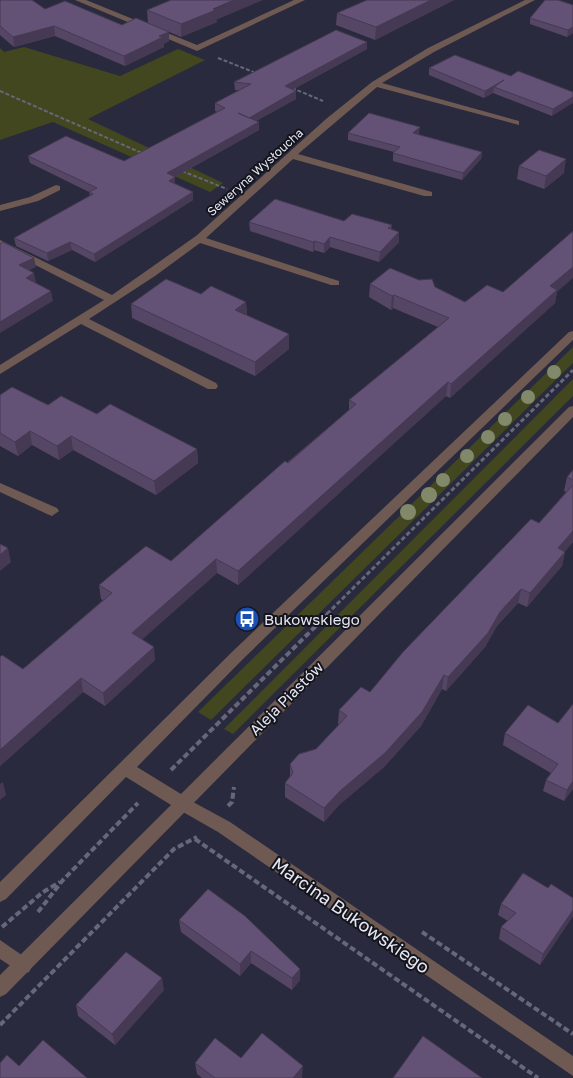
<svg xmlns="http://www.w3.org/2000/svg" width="573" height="1078" font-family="'Golos Text',sans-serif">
	<rect width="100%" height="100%" fill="#292a3d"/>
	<path fill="#424720" d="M 24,47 L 120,76 L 178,49 L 205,60 L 88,119 L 223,183 L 210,192 L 53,122 L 0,140 L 0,48 L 4,52 Z
		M 573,347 L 573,363 L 211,720 L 198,712 Z
		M 573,379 L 573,396 L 233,734 L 224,729 Z"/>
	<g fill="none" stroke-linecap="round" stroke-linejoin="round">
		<path stroke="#666779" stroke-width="2" stroke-dasharray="4 2" stroke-linecap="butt" d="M 218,58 L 256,73
			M 292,88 L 323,101
			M 0,91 L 144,154
			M 182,171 L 227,189"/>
		<path stroke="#666779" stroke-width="3" stroke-dasharray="4.5 2.5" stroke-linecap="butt" d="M 327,614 L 573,370"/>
		<path stroke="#666779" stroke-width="4" stroke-dasharray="6 3" stroke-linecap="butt" d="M 171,770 L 329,613
			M 228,806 L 232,802 L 234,787
			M 195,839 L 538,1078
			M 38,912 L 63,880 L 138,803
			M 2,927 L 43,892 L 60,882
			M 422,932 L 573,1034
			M 0,1025 L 174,849 L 197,837"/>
		<path fill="#6e5a53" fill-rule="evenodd" d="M 75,0 L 86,0 L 197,45 L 294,0 L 305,0 L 197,51 Z
			M 525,0 L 535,0 L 434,52 L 382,83 L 519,121 L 519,125 L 377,87 L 298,154 L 432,192 L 432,196 L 424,196 L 293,159 L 206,238 L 339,281 L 339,285 L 331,285 L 200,243 L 155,276 L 89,319 L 216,383 L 218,386 L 216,389 L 208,389 L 81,324 L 0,374 L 0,365 L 104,300 L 0,247 L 0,240 L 112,295 L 196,236 L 326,119 L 372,82 L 428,48 Z
			M 56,185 L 60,186 L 60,190 L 38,201 L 0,211 L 0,205 L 30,197 Z
			M 0,483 L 57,508 L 59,511 L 52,516 L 47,514 L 0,492 Z
			M 182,796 L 230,822 L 573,1056 L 573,1076 L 218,832 L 176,808 L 174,803 L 176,798 Z
			M 0,940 L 29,960 L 32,966 L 29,972 L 23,974 L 0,959 Z"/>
		<path fill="#6e5a53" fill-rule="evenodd" d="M 573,331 L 573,340 L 243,659 L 137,767 L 181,794 L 569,407 L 573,406 L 573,417 L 6,994 L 0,997 L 0,975 L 171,805 L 126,777 L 6,899 L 0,902 L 0,882 L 233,651 L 569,332 Z"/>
	</g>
	<g fill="#82896a">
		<circle cx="554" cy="372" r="7"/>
		<circle cx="528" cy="397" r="7"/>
		<circle cx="505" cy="419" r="7"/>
		<circle cx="488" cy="437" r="7"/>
		<circle cx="467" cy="456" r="7"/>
		<circle cx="443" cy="480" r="7"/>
		<circle cx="429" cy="495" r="8"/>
		<circle cx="408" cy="512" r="8"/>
	</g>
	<path fill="#554665" d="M 0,0 L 122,25 L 148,23 L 147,10 L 216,20 L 217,22 L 181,37 L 160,28 L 169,32 L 169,41 L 164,44 L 164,47 L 125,66 L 55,36 L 14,47 L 0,35 Z
		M 454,0 L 375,40 L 336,25 L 337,13 Z
		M 573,5 L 573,33 L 567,37 L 530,24 L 530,18 Z
		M 367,42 L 367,49 L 292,90 L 296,91 L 296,99 L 256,121 L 259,122 L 259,130 L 175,177 L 175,184 L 193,192 L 193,200 L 95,262 L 72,250 L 48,261 L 16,246 L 14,238 L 90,196 L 89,192 L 30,163 L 28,156 L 124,161 L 217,112 L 215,111 L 215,103 L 239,90 L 235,90 L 234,82 Z
		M 429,68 L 511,76 L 573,92 L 552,116 L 493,93 L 484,98 L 429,75 Z
		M 348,133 L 419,134 L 418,135 L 482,152 L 481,159 L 462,180 L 393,161 L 393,153 L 394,152 L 348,140 Z
		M 519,166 L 564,173 L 544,189 L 517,179 Z
		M 344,221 L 392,225 L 391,230 L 399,242 L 379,262 L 330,247 L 324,253 L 314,250 L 313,252 L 250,231 L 249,222 Z
		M 370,284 L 435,287 L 465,302 L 503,292 L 557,292 L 555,303 L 450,398 L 446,396 L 238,585 L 217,573 L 142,639 L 155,660 L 105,706 L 83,692 L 0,766 L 0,657 L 23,669 L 103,600 L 101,599 L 99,585 L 171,561 L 349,410 L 349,400 L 438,327 L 393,308 L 391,310 L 369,297 Z
		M 201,294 L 246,302 L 247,315 L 289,349 L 255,376 L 132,318 L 131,304 Z
		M 0,395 L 97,414 L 197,449 L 198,463 L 156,495 L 73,450 L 59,460 L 32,445 L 18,456 L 0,446 Z
		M 573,470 L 573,542 L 565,551 L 562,566 L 527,607 L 518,603 L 497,626 L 485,647 L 446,691 L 442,689 L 421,726 L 384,767 L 339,805 L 324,822 L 285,797 L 285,783 L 290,776 L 290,764 L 316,749 L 339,725 L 338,724 L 339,710 L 370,692 L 539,523 L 566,492 L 564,491 L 567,477 Z
		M 573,704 L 573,789 L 564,801 L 543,791 L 546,780 L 551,773 L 503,745 L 505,733 L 558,723 Z
		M 548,888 L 573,898 L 573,916 L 540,965 L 499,939 L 501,927 L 508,921 L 498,915 L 501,904 Z
		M 179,920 L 300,969 L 300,980 L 292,990 L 251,963 L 240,976 L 181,932 Z
		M 164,990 L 115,1045 L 78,1016 L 76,1005 Z
		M 241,1058 L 302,1077 L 302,1078 L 202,1078 L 197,1074 L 195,1063 Z"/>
	<path fill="#453953" d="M 234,0 L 263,0 L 216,20 L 217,22 L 181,37 L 181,24 Z
		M 431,0 L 454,0 L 375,40 L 376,27 Z
		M 54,26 L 55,36 L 14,47 L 13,37 Z
		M 573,27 L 573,33 L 567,37 L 568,30 Z
		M 169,32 L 169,41 L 164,44 L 164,47 L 125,66 L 124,56 L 159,36 Z
		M 367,42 L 367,49 L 285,94 L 285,86 Z
		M 504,80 L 494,87 L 493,93 L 484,98 L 485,91 Z
		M 296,91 L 296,99 L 249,125 L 249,118 Z
		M 573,97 L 573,103 L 552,116 L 553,109 Z
		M 259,122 L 259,130 L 175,177 L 175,185 L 169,189 L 167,173 Z
		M 420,127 L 419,134 L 413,140 L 413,133 Z
		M 482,152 L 481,159 L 462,180 L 463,173 Z
		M 566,159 L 564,173 L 544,189 L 546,176 Z
		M 193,192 L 193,200 L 95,262 L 94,254 Z
		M 399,232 L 399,242 L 379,262 L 380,252 Z
		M 330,237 L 330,247 L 324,253 L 324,244 Z
		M 315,241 L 314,250 L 313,252 L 313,242 Z
		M 70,242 L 72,250 L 48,261 L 47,253 Z
		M 34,258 L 36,267 L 20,275 L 19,265 Z
		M 573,267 L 573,278 L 557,292 L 555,303 L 450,398 L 451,384 L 550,286 Z
		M 34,273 L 36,283 L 28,288 L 26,278 Z
		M 51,291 L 53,301 L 0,333 L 0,322 Z
		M 394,295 L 393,308 L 391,310 L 392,296 Z
		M 246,302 L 247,316 L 235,310 Z
		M 289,334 L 289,349 L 255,376 L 255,362 Z
		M 448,382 L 446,396 L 238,585 L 238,571 Z
		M 30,431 L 32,445 L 18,456 L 15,442 Z
		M 71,436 L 73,450 L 59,460 L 57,446 Z
		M 197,449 L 198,463 L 156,495 L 154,481 Z
		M 573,531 L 573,542 L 556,562 L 558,548 Z
		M 8,548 L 11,562 L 0,571 L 0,555 Z
		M 565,552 L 562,566 L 527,607 L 530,593 Z
		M 216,559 L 217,573 L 134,647 L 132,633 Z
		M 521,589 L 518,603 L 497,626 L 485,647 L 446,691 L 448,677 L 500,612 Z
		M 154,647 L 155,660 L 105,706 L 103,693 Z
		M 444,675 L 442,689 L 421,726 L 384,767 L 339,805 L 324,822 L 324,808 Z
		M 81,678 L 83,692 L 0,766 L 0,750 Z
		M 573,781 L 573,789 L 564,801 L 567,790 Z
		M 3,782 L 6,795 L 0,800 L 0,784 Z
		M 573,910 L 573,916 L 540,965 L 543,954 Z
		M 251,951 L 251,963 L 240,976 L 240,964 Z
		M 300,969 L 300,980 L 292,990 L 292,978 Z
		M 162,978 L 164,990 L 115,1045 L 112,1034 Z
		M 303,1066 L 302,1077 L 302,1078 L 293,1078 Z"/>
	<path fill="#635176" stroke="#453953" d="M 0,0 L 32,0 L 45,9 L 65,1 L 122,25 L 136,18 L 169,32 L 159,36 L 163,37 L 124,56 L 54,26 L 13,37 L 0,26 Z
		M 171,0 L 234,0 L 213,9 L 216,10 L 181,24 L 147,10 Z
		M 367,0 L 431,0 L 376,27 L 337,13 Z
		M 545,0 L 558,0 L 573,5 L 573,27 L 568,30 L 530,18 Z
		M 336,30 L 367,42 L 285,86 L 296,91 L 249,118 L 238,113 L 259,122 L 167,173 L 175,177 L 169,181 L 193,192 L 94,254 L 70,242 L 47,253 L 14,238 L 93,194 L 89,192 L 97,188 L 28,156 L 66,136 L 124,161 L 225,108 L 215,103 L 251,84 L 234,82 Z
		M 455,55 L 511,76 L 518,71 L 573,92 L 573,97 L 553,109 L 494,87 L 504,80 L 485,91 L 429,68 Z
		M 369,113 L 420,127 L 413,133 L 482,152 L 463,173 L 393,153 L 400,147 L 348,133 Z
		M 539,150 L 566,159 L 546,176 L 519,166 Z
		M 275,199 L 344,221 L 352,214 L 367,218 L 392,225 L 388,228 L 399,232 L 380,252 L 330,237 L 324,244 L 315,241 L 313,242 L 249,222 Z
		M 573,231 L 573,267 L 550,286 L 557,290 L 451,384 L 448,382 L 238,571 L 216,559 L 132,633 L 154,647 L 103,693 L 81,678 L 0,750 L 0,657 L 2,655 L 23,669 L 112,593 L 99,585 L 146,546 L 171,561 L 285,461 L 288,463 L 356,404 L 349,400 L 449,318 L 394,295 L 392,296 L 370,284 L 390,268 L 419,280 L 432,279 L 435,287 L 465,302 L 487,285 L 503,292 Z
		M 3,242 L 34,258 L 19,265 L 34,273 L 26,278 L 51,291 L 0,322 L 0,244 Z
		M 166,279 L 201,294 L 211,286 L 246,302 L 235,310 L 289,334 L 255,362 L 131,304 Z
		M 12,387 L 48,405 L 61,396 L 97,414 L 110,404 L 197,449 L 154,481 L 71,436 L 57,446 L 30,431 L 15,442 L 0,433 L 0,395 Z
		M 573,470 L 573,480 L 567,477 Z
		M 573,485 L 573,531 L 558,548 L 565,552 L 530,593 L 521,589 L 500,612 L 488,633 L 448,677 L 444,675 L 422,712 L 385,753 L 340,791 L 324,808 L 285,783 L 293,773 L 290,764 L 299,754 L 316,749 L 347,716 L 339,710 L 361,687 L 370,692 L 403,652 L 531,519 L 539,523 Z
		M 0,544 L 8,548 L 0,555 Z
		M 573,704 L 573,781 L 567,790 L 546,780 L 558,764 L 505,733 L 528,705 L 558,723 Z
		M 523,873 L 548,888 L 551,884 L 573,898 L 573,910 L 543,954 L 501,927 L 516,913 L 501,904 Z
		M 208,889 L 245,916 L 300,969 L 292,978 L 251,951 L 240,964 L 179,920 Z
		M 126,952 L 162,978 L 112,1034 L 76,1005 Z
		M 262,1033 L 303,1066 L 293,1078 L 215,1078 L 195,1063 L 215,1038 L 241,1058 Z
		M 423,1036 L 482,1078 L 393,1078 Z
		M 43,1040 L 87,1078 L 0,1078 L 0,1063 L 7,1055 L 19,1066 Z"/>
	<defs>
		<symbol id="bus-disc" viewBox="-11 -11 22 22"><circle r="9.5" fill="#1a4fb4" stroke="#13141c"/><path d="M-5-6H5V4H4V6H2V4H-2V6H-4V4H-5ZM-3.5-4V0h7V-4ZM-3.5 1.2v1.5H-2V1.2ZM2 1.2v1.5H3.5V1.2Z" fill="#fff"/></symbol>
	</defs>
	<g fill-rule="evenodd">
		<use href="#bus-disc" x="233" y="605" width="28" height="28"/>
	</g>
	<g text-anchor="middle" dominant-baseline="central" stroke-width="4" stroke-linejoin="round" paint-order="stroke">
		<g font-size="12" fill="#e6e7f4" stroke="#13141c">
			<text transform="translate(255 172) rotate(-42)">Seweryna Wysłoucha</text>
		</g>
		<g font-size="15" fill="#e6e7f4" stroke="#13141c" text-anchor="start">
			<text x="264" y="619">Bukowskiego</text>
		</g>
		<g font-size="15" fill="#e6e7f4" stroke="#13141c">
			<text transform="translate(286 698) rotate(-45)">Aleja Piastów</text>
		</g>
		<g font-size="18" fill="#e6e7f4" stroke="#13141c">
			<text transform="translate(351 915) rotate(35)">Marcina Bukowskiego</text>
		</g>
	</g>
</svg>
